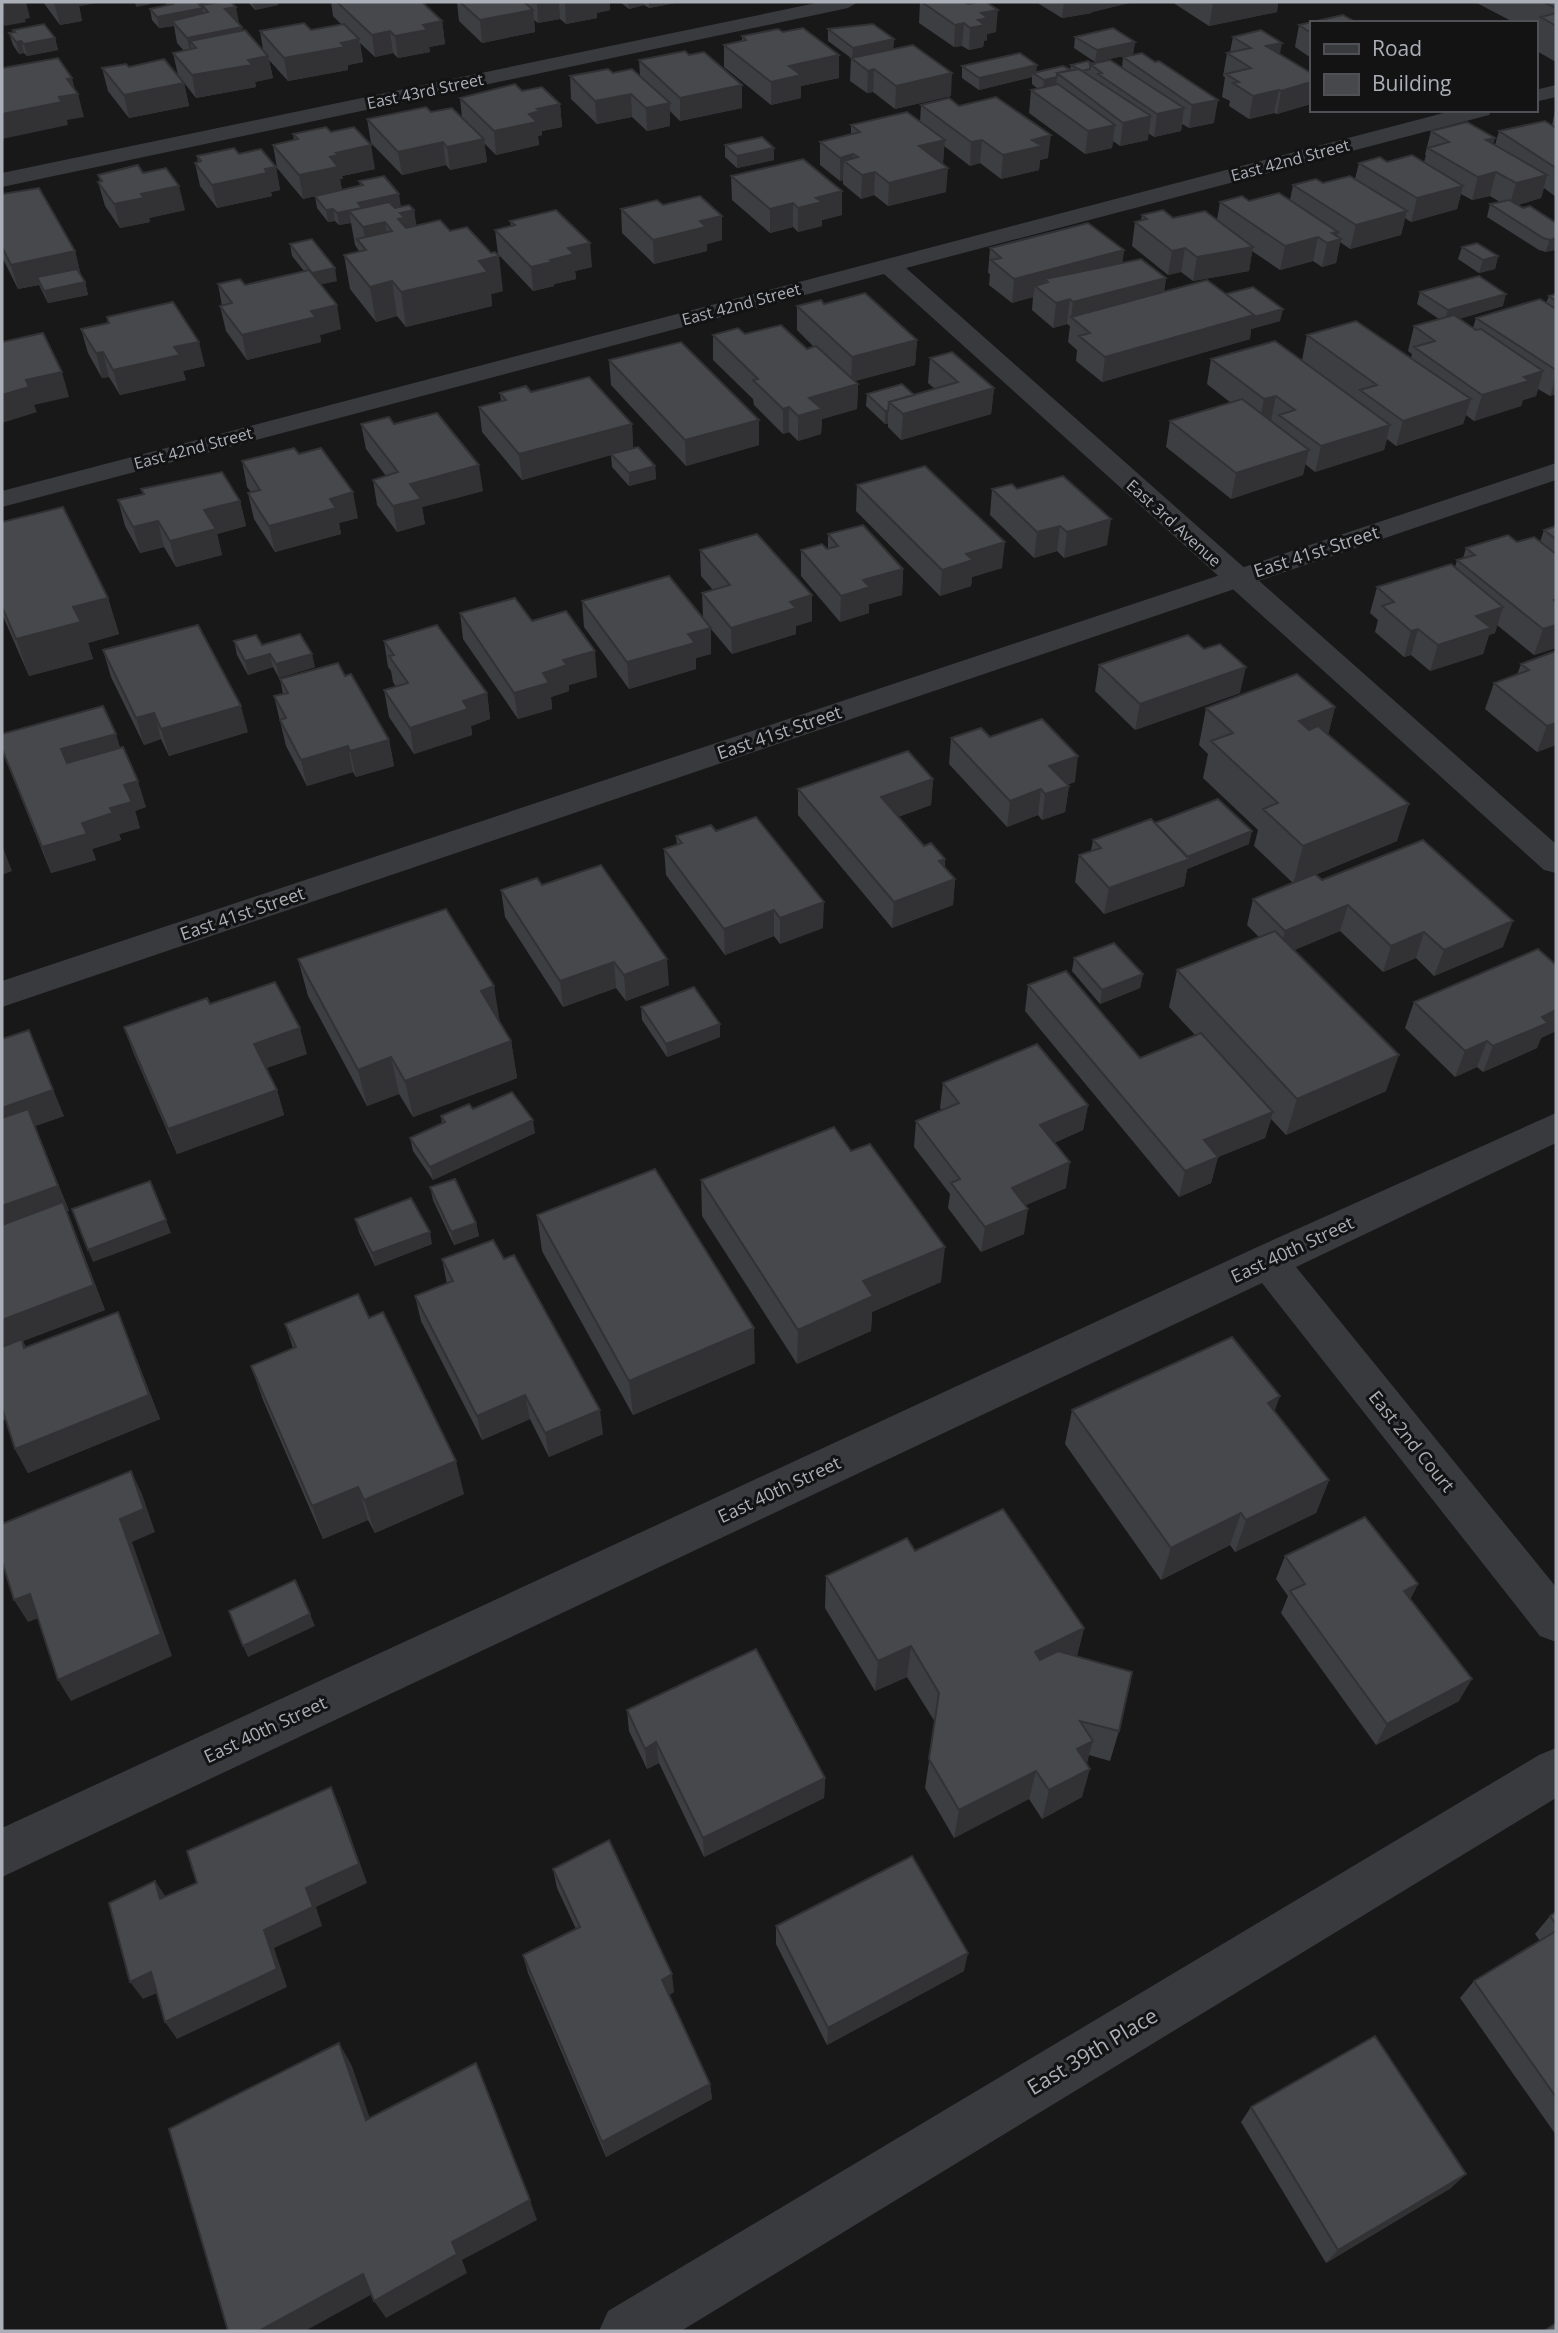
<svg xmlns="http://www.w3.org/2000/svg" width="1558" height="2333" font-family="'Open Sans',sans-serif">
	<rect width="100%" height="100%" fill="#181819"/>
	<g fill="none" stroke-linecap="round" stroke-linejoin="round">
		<path fill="#393a3e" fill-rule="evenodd" d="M 821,2 L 858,2 L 848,8 L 2,187 L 2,173 Z
			M 1556,85 L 1556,97 L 1535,102 L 1535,90 Z
			M 1455,110 L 1492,110 L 1489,115 L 906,268 L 1556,844 L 1556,873 L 1544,870 L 884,274 L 2,507 L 2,491 Z
			M 1556,1113 L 1556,1143 L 1296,1267 L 1556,1587 L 1556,1642 L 1540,1636 L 1262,1283 L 2,1877 L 2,1828 L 1253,1249 Z
			M 1556,1748 L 1556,1798 L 681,2331 L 599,2331 L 608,2311 L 1539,1755 Z"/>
		<path fill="#393a3e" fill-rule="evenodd" d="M 1556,463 L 1556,480 L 2,1007 L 2,981 Z"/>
	</g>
	<path fill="#3d3e41" d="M 43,2 L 101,2 L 79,6 L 82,21 L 60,25 Z
		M 166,2 L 197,2 L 202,7 L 202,5 L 239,25 L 242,31 L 263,50 L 260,31 L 311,30 L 341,24 L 333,16 L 331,2 L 422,2 L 442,21 L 445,44 L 429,47 L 430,52 L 398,58 L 393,53 L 375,57 L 360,43 L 363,62 L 348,65 L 348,70 L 288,81 L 269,60 L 273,78 L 255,82 L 256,87 L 196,98 L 178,75 L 173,53 L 184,51 L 177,43 L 174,26 L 159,28 L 152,20 L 150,9 L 167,6 Z
		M 248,2 L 278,2 L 278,5 L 255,10 Z
		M 457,2 L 610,2 L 610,10 L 597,13 L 597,18 L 566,24 L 560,19 L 538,23 L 534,20 L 535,32 L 482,43 L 459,21 Z
		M 620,2 L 680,2 L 649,8 L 644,5 L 629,9 Z
		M 920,2 L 964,2 L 996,32 L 987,34 L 987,40 L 984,41 L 983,47 L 969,50 L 962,46 L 954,47 L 919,23 Z
		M 1036,2 L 1129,2 L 1129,3 L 1092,12 L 1092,13 L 1062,18 Z
		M 1172,2 L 1278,2 L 1277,12 L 1209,26 Z
		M 1475,2 L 1556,2 L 1556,62 L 1535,50 L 1535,23 L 1515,23 Z
		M 1311,23 L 1311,58 L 1295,47 L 1299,25 Z
		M 828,29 L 894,39 L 893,49 L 951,96 L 895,109 L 873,92 L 867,93 L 850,81 L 851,58 L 828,41 Z
		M 13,30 L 55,38 L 58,50 L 27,56 L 24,53 L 19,54 L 13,45 L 9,33 L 14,33 Z
		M 742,36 L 839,78 L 801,86 L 801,98 L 771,105 L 724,67 L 724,45 L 742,41 Z
		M 1075,37 L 1135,42 L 1133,54 L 1095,62 L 1074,48 Z
		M 1233,37 L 1280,54 L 1311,73 L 1311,104 L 1277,114 L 1274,113 L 1249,119 L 1229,106 L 1230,101 L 1222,97 L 1225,77 L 1223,76 L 1227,53 L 1230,52 Z
		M 1142,53 L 1214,123 L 1189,128 L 1182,124 L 1181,131 L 1154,137 L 1148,133 L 1148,140 L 1120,146 L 1113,141 L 1112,148 L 1085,154 L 1029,113 L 1031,90 L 1038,89 L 1032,84 L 1032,77 L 979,90 L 962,78 L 962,66 L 1037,72 L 1070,70 L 1071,65 L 1093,64 L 1122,68 L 1123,57 Z
		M 639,60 L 742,108 L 680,121 L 670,111 L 670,126 L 647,131 L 632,117 L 597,124 L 571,99 L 570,76 L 613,73 L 640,76 Z
		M 129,67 L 184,83 L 189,106 L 129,118 L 108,91 L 102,68 Z
		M 522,91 L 560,104 L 562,127 L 542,131 L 542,135 L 538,136 L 539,145 L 496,155 L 484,143 L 487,162 L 450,170 L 446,165 L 402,175 L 371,143 L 367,119 L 431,112 L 462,118 L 460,98 Z
		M 921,105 L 959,106 L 1048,158 L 1040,160 L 1039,170 L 1001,179 L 980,163 L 970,166 L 944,146 L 943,163 L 942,164 L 946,192 L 888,206 L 874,195 L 861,199 L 843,184 L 843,180 L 840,181 L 820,165 L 820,142 L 851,135 L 851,125 L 920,122 Z
		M 1555,111 L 1556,197 L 1544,188 L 1541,198 L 1518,205 L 1556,223 L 1546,252 L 1539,250 L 1487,217 L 1490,204 L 1500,202 L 1490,196 L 1472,200 L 1461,194 L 1457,209 L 1411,222 L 1405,218 L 1401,235 L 1350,249 L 1340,242 L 1336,263 L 1322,267 L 1313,261 L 1280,270 L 1252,251 L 1249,271 L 1193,281 L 1181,272 L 1168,275 L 1132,246 L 1135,222 L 1141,220 L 1142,215 L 1173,218 L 1217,220 L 1220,202 L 1290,200 L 1293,185 L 1323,183 L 1355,179 L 1359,163 L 1424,162 L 1426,155 L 1425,155 L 1431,131 L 1495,145 L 1499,131 L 1552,125 Z
		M 331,132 L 375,169 L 342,176 L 343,179 L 340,179 L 342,190 L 360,186 L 359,181 L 401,207 L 414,210 L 416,225 L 503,291 L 491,294 L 492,306 L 406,327 L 397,316 L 376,322 L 350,289 L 344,255 L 359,251 L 355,245 L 351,223 L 339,225 L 335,221 L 328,222 L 317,208 L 315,196 L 303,199 L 277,168 L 273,145 L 294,140 L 293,134 Z
		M 725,145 L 774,148 L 774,160 L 737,168 L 725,157 Z
		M 239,154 L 276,167 L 280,190 L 271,192 L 272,196 L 217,208 L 200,186 L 195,163 L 198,162 L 197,156 Z
		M 143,173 L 185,210 L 149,218 L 150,222 L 120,228 L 105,206 L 98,182 L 100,182 L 98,175 Z
		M 731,176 L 842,191 L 842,215 L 822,220 L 822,226 L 798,232 L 793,227 L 770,233 L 732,200 Z
		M 2,194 L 75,251 L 81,276 L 85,282 L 88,295 L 48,303 L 39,285 L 18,289 L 2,257 Z
		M 663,205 L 722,216 L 722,240 L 707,244 L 707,251 L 654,264 L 622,233 L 621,209 Z
		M 510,221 L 592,267 L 575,271 L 576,279 L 554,284 L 554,286 L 533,291 L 498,254 L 495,230 L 511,226 Z
		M 290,244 L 337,281 L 320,284 L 341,329 L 320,335 L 321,342 L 247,360 L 226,331 L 220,306 L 222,306 L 218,284 L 245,285 L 304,271 L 292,256 Z
		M 1462,247 L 1498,256 L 1495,269 L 1479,273 L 1458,259 Z
		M 990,248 L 1124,250 L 1122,263 L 1166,278 L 1164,292 L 1226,294 L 1280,321 L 1251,329 L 1250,339 L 1102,382 L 1076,361 L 1077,350 L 1068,342 L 1070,326 L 1067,324 L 1053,328 L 1032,310 L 1033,297 L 1012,303 L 989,285 L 990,274 L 988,273 Z
		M 1420,292 L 1503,306 L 1459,319 L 1473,328 L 1476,318 L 1546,303 L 1549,296 L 1556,294 L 1556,394 L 1550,396 L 1538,389 L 1536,396 L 1523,400 L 1521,406 L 1474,421 L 1466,415 L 1463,424 L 1396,446 L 1387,439 L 1384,450 L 1315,472 L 1305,464 L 1303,475 L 1231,499 L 1166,447 L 1170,421 L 1231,403 L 1207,384 L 1211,359 L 1302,360 L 1307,335 L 1411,358 L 1412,354 L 1408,351 L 1414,326 L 1439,319 L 1417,304 Z
		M 824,304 L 917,340 L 915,365 L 855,381 L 858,384 L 857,409 L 822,419 L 821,434 L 798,441 L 789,432 L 783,434 L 754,405 L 753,399 L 713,360 L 713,335 L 745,334 L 807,349 L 814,347 L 797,330 L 797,306 Z
		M 107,317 L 205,366 L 183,371 L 186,380 L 120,395 L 109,377 L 102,378 L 88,353 L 81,329 L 108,323 Z
		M 930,358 L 994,388 L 991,414 L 901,440 L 888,427 L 888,424 L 885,424 L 866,406 L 867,394 L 914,395 L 935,389 L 928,383 Z
		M 609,360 L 759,420 L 759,445 L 686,466 L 611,385 Z
		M 531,392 L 632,424 L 633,448 L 655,466 L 656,479 L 629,486 L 612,467 L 611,455 L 522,480 L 482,432 L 479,407 L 501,401 L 500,393 Z
		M 361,424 L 394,424 L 483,491 L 422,507 L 425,524 L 397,532 L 377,505 L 373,480 L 386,476 L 366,449 Z
		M 299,454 L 358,518 L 339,523 L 341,534 L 275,552 L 254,519 L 248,493 L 251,492 L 247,487 L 242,461 Z
		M 857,485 L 1002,568 L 972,577 L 971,586 L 940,596 L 856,511 Z
		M 141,489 L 240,501 L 246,526 L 217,534 L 222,555 L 176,567 L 164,547 L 140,553 L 125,526 L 118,500 L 143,494 Z
		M 992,489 L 1017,489 L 1107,545 L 1064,558 L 1057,551 L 1034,558 L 990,515 Z
		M 2,522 L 108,598 L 119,634 L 88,643 L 93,659 L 29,676 L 2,614 Z
		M 1556,526 L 1556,648 L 1534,655 L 1497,625 L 1495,633 L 1489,635 L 1483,654 L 1430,671 L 1411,655 L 1404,657 L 1375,632 L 1378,620 L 1370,613 L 1377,587 L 1455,567 L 1457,560 L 1463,558 L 1466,548 L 1517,542 L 1540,542 L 1544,530 Z
		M 828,534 L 903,569 L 902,595 L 869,604 L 869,613 L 840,622 L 801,576 L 801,550 L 828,549 Z
		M 700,550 L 812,595 L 812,621 L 796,626 L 796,634 L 732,654 L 711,629 L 711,654 L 696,658 L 696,669 L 629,689 L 584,627 L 582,601 L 703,618 L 702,593 L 713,590 L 701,576 Z
		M 460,613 L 532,621 L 597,677 L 569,685 L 569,691 L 551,697 L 552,709 L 518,719 L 463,639 Z
		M 234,641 L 315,667 L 279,678 L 273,667 L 248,675 L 237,655 Z
		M 384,641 L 487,693 L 490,719 L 471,726 L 472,735 L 414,754 L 389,717 L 384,690 L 396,687 L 393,682 L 391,671 L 388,667 Z
		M 103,650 L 248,732 L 169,756 L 161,739 L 144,745 L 111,677 Z
		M 1556,651 L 1556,745 L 1537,752 L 1485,709 L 1494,683 L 1517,675 L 1521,664 Z
		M 1099,665 L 1240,693 L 1135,730 L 1095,691 Z
		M 345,676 L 389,740 L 394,766 L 356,777 L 353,772 L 307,786 L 286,746 L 274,696 L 283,694 L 280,679 Z
		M 1335,707 L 1328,734 L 1397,841 L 1315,875 L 1322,880 L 1503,947 L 1434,976 L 1416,958 L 1383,972 L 1340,931 L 1294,950 L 1386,1091 L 1286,1135 L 1271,1119 L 1265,1138 L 1218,1157 L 1211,1183 L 1179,1197 L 1025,1011 L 1028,985 L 1140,1058 L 1195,1035 L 1169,1007 L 1177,970 L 1259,937 L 1247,925 L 1253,899 L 1293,883 L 1254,846 L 1258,830 L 1203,778 L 1208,754 L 1199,745 L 1206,708 Z
		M 990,737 L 1075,782 L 1068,784 L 1069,786 L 1065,812 L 1042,820 L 1038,815 L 1007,827 L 949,764 L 951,738 Z
		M 120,748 L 146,807 L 135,811 L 140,828 L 119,834 L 121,840 L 92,849 L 96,860 L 51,873 L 2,750 Z
		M 933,779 L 931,805 L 898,817 L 924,846 L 945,859 L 945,867 L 955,879 L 953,905 L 892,928 L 798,815 L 798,789 Z
		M 1155,823 L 1249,844 L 1187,869 L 1184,886 L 1104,914 L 1075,882 L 1079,855 L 1091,851 L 1093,840 Z
		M 716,831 L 823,928 L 780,944 L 774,936 L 725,955 L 666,875 L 664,849 L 677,845 L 676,836 Z
		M 501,890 L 669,985 L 626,1001 L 616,988 L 563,1007 L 505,917 Z
		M 1074,958 L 1143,974 L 1140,988 L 1100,1004 L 1072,971 Z
		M 298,959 L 500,1022 L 511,1041 L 517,1078 L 413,1117 L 399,1094 L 367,1106 L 308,996 Z
		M 1556,965 L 1556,1031 L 1541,1038 L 1537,1048 L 1483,1072 L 1477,1067 L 1455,1077 L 1405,1028 L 1414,1002 Z
		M 210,1004 L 307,1054 L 266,1068 L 277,1090 L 284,1115 L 177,1154 L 133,1052 L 124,1027 Z
		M 641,1007 L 720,1024 L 720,1037 L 667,1057 L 642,1020 Z
		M 2,1039 L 64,1116 L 35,1126 L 69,1211 L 67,1211 L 105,1310 L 23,1341 L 26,1347 L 118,1312 L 128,1337 L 160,1419 L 28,1473 L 15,1449 L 6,1420 L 2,1419 Z
		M 943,1083 L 1088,1105 L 1083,1130 L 1054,1143 L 1066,1188 L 1025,1205 L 1024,1234 L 981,1252 L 948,1208 L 950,1194 L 914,1147 L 916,1121 L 942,1110 L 940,1108 Z
		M 473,1109 L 535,1133 L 433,1180 L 413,1151 L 410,1138 L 442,1124 L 441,1116 Z
		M 701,1180 L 941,1282 L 872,1312 L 871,1331 L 797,1364 L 702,1216 Z
		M 430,1187 L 476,1223 L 479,1236 L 454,1245 L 433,1200 Z
		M 537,1215 L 755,1363 L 633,1415 L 542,1251 Z
		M 355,1219 L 432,1244 L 375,1266 L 359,1232 Z
		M 442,1259 L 603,1434 L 549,1457 L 530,1419 L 482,1440 L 421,1321 L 415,1296 L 447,1284 Z
		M 369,1318 L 464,1494 L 375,1533 L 368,1520 L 323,1539 L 263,1400 L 251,1366 L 293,1348 L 285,1324 Z
		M 1072,1410 L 1275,1411 L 1329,1480 L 1316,1513 L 1235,1552 L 1230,1545 L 1161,1580 L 1065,1444 Z
		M 915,1551 L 1084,1628 L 1077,1656 L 1119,1731 L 1110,1761 L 1089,1755 L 1087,1763 L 1082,1797 L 1042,1819 L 1029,1799 L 954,1838 L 925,1788 L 935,1722 L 907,1677 L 875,1691 L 825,1608 L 826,1576 Z
		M 1285,1556 L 1418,1584 L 1410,1599 L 1459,1701 L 1376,1745 L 1281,1613 L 1288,1596 L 1276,1579 Z
		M 627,1710 L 825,1778 L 824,1798 L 704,1857 L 659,1763 L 647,1769 L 629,1731 Z
		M 553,1869 L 674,1992 L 669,1995 L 710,2084 L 712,2099 L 606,2157 L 528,1973 L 523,1955 L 576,1929 L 557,1888 Z
		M 1556,1912 L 1556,2135 L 1460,1998 L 1474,1981 L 1540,1941 L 1535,1934 L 1550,1916 Z
		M 776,1926 L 964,1971 L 827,2045 L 776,1944 Z
		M 1251,2107 L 1451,2188 L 1326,2263 L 1241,2122 Z"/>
	<path fill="#323235" d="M 9,2 L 26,2 L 30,18 L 25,19 L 26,22 L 4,26 L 2,18 L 2,3 Z
		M 60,2 L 101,2 L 79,6 L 82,21 L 60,25 L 54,3 Z
		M 135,2 L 151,2 L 151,4 L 136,7 Z
		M 253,2 L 278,2 L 278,5 L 255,10 Z
		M 537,2 L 559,2 L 560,19 L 538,23 Z
		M 565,2 L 610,2 L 610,10 L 597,13 L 597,18 L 566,24 Z
		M 628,2 L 644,2 L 644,5 L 629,9 Z
		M 649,2 L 680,2 L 649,8 Z
		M 1064,2 L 1129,2 L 1129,3 L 1092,12 L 1092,13 L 1062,18 Z
		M 1222,2 L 1278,2 L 1277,12 L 1209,26 L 1213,4 Z
		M 236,7 L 240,28 L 242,27 L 246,50 L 196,48 L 190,41 L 194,60 L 192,60 L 187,38 L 225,9 Z
		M 202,8 L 205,20 L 172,21 L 174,26 L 159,28 L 157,17 Z
		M 533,10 L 535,32 L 482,43 L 480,20 Z
		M 998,10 L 996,32 L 987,34 L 987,40 L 984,41 L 983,47 L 969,50 L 970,28 L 981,13 Z
		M 442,21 L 445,44 L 429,47 L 430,52 L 398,58 L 395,36 L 423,25 Z
		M 964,23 L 962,46 L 954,47 L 955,25 Z
		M 390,31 L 393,53 L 375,57 L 372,35 Z
		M 55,38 L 58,50 L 27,56 L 24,44 Z
		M 359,39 L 363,62 L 348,65 L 348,70 L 288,81 L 284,58 L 341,43 Z
		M 894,39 L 893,51 L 852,59 L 853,48 Z
		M 21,41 L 24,53 L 19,54 L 16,42 Z
		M 1135,42 L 1133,54 L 1095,62 L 1097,50 Z
		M 1282,43 L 1278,65 L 1266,46 Z
		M 839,55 L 839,78 L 801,86 L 801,98 L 771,105 L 771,82 L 789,66 Z
		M 268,56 L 273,78 L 255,82 L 256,87 L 196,98 L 192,75 L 248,60 Z
		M 1037,65 L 1036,75 L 1033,73 L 1032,77 L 979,90 L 979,78 Z
		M 874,69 L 873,92 L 867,93 L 868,71 Z
		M 952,73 L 951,96 L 895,109 L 896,86 Z
		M 1057,77 L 1056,88 L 1043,91 L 1044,80 Z
		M 72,78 L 76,94 L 78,94 L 84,117 L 67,120 L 68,125 L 2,139 L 2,114 L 59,97 L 67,79 Z
		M 1311,82 L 1311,104 L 1277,114 L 1281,91 Z
		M 184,83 L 189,106 L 129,118 L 124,95 Z
		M 742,85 L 742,108 L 680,121 L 680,98 Z
		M 1279,90 L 1274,113 L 1249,119 L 1253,96 Z
		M 631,94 L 632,117 L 597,124 L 595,101 Z
		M 1218,100 L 1214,123 L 1189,128 L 1192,105 Z
		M 670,103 L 670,126 L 647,131 L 646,108 Z
		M 560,104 L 562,127 L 542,131 L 542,135 L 538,136 L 539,145 L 496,155 L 494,131 L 537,109 Z
		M 1184,108 L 1181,131 L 1154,137 L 1157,114 Z
		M 1151,116 L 1148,140 L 1120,146 L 1123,123 Z
		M 1115,125 L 1112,148 L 1085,154 L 1088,131 Z
		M 1051,135 L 1048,158 L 1040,160 L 1039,170 L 1001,179 L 1003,155 L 1032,140 Z
		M 1495,138 L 1489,161 L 1486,140 Z
		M 484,139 L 487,162 L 450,170 L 447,147 Z
		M 945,140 L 943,163 L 918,170 L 919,146 Z
		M 982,140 L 980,163 L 970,166 L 971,142 Z
		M 443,142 L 446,165 L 402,175 L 398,152 Z
		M 371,145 L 375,169 L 342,176 L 343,179 L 340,179 L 342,190 L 303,199 L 299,175 L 336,153 Z
		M 774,148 L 774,160 L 737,168 L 737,156 Z
		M 853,154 L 853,168 L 844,161 L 843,180 L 840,181 L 840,158 Z
		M 276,167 L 280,190 L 271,192 L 272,196 L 217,208 L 212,185 Z
		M 948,168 L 946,192 L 888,206 L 889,183 Z
		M 875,172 L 874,195 L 861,199 L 862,175 Z
		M 1496,172 L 1490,196 L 1472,200 L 1478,177 Z
		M 1547,175 L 1541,198 L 1509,207 L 1516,183 Z
		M 179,186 L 185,210 L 149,218 L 150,222 L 120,228 L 114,204 L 141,194 Z
		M 1463,186 L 1457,209 L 1411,222 L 1417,198 Z
		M 842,191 L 842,215 L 822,220 L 822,226 L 798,232 L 798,208 L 816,198 Z
		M 399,194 L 401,207 L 363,214 L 349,211 L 351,223 L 339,225 L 337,213 L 358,203 Z
		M 793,203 L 793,227 L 770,233 L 770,209 Z
		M 333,209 L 335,221 L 328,222 L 326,210 Z
		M 414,210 L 419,244 L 398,219 L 400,213 Z
		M 1407,211 L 1401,235 L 1350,249 L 1356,225 Z
		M 722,216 L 722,240 L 707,244 L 707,251 L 654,264 L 653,240 L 700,221 Z
		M 385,222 L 391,256 L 368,261 L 363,227 Z
		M 1338,232 L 1336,240 L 1341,239 L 1336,263 L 1322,267 L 1327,243 L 1332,233 Z
		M 1318,237 L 1313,261 L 1280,270 L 1285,246 Z
		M 1556,238 L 1556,250 L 1546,252 L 1550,240 Z
		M 590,243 L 592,267 L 575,271 L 576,279 L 554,284 L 554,286 L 533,291 L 531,267 L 550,260 L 568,248 Z
		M 1253,247 L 1249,271 L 1193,281 L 1197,257 Z
		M 1185,248 L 1181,272 L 1168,275 L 1172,251 Z
		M 1124,250 L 1121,274 L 1045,279 L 1043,293 L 1035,286 L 1033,297 L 1012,303 L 1014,279 Z
		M 75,251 L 81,275 L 41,284 L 37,277 L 39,285 L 18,289 L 11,265 Z
		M 499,256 L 503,291 L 491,294 L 492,306 L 406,327 L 401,292 L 479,261 Z
		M 1498,256 L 1495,269 L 1479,273 L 1483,260 Z
		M 335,268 L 337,281 L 314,286 L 312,273 Z
		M 1166,278 L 1162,302 L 1071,317 L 1073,302 Z
		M 392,281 L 397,316 L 376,322 L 370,287 Z
		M 85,282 L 88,295 L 48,303 L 44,291 Z
		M 1506,294 L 1503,306 L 1444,323 L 1448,310 Z
		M 1070,299 L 1067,324 L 1053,328 L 1056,303 Z
		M 337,305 L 341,329 L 320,335 L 321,342 L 247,360 L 242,335 L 311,311 Z
		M 1283,309 L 1280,321 L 1251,329 L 1250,339 L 1102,382 L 1105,357 L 1254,315 Z
		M 917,340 L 915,365 L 851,382 L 852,357 Z
		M 199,342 L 205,366 L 183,371 L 186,380 L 120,395 L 113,370 L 174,347 Z
		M 103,352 L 109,377 L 102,378 L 96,353 Z
		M 1543,371 L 1536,396 L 1523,400 L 1521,406 L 1474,421 L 1482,395 L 1524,377 Z
		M 62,372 L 69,397 L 34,405 L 37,412 L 2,423 L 2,395 L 26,380 Z
		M 1556,377 L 1556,394 L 1550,396 Z
		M 858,384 L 857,409 L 822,419 L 821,434 L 798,441 L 798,416 L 809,398 Z
		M 994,388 L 991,414 L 901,440 L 903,414 Z
		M 1276,396 L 1271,421 L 1259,424 L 1264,399 Z
		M 1471,399 L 1463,424 L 1396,446 L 1403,421 Z
		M 789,407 L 789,432 L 783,434 L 783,409 Z
		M 885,411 L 888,411 L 888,424 L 885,424 Z
		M 759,420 L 759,445 L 686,466 L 685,440 Z
		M 632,424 L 633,449 L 522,480 L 519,454 Z
		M 1390,425 L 1384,450 L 1315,472 L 1321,446 Z
		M 1309,450 L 1303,475 L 1231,499 L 1236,473 Z
		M 479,465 L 483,491 L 422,507 L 425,524 L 397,532 L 393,506 L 410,484 Z
		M 655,466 L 656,479 L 629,486 L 629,473 Z
		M 353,492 L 358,518 L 339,523 L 341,534 L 275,552 L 269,526 L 330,499 Z
		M 240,501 L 246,526 L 217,534 L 222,555 L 176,567 L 170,541 L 204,510 Z
		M 1111,519 L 1107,545 L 1064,558 L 1067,532 Z
		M 158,521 L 164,547 L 140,553 L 133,527 Z
		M 1060,526 L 1057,551 L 1034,558 L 1037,532 Z
		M 1005,542 L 1002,568 L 972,577 L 971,586 L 940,596 L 942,570 L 966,554 Z
		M 903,569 L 902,595 L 869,604 L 869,613 L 840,622 L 841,596 L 863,580 Z
		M 812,595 L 812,621 L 796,626 L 796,634 L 732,654 L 731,628 L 790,602 Z
		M 108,598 L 119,634 L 88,643 L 93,659 L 29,676 L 16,639 L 73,607 Z
		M 1503,607 L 1495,633 L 1489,635 L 1483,654 L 1430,671 L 1438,645 L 1476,616 Z
		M 1556,625 L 1556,648 L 1534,655 L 1543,629 Z
		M 711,628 L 711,654 L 696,658 L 696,669 L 629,689 L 627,662 L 688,634 Z
		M 1418,629 L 1411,655 L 1404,657 L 1411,631 Z
		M 595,651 L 597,677 L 569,685 L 569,691 L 551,697 L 552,709 L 518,719 L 514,693 L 563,660 Z
		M 270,654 L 273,667 L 248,675 L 245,661 Z
		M 312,654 L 315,667 L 279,678 L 276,664 Z
		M 1246,667 L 1240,693 L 1135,730 L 1140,704 Z
		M 487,693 L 490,719 L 471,726 L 472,735 L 414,754 L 410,728 L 463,701 Z
		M 241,706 L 248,732 L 169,756 L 161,729 Z
		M 1335,707 L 1326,744 L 1299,721 Z
		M 154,713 L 161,739 L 144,745 L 136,718 Z
		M 1556,723 L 1556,745 L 1537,752 L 1547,726 Z
		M 116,734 L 124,760 L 70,775 L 61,749 Z
		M 389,740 L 394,766 L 356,777 L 350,751 Z
		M 348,746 L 353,772 L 307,786 L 301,760 Z
		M 1078,756 L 1075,782 L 1046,792 L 1049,766 Z
		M 933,779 L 931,805 L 880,823 L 881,797 Z
		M 138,781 L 146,807 L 135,811 L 140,828 L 119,834 L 121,840 L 92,849 L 96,860 L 51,873 L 42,847 L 82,823 L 110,808 L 124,785 Z
		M 1069,786 L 1065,812 L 1042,820 L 1045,794 Z
		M 1041,789 L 1038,815 L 1007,827 L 1010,801 Z
		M 1409,804 L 1397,841 L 1293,884 L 1303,846 Z
		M 1252,831 L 1249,844 L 1187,869 L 1184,886 L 1104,914 L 1109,888 Z
		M 2,845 L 12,871 L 2,875 Z
		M 945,859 L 943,884 L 955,879 L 953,905 L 892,928 L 894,902 L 939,861 Z
		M 824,902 L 823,928 L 780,944 L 780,918 Z
		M 1348,905 L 1340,931 L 1278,957 L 1285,931 Z
		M 774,910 L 774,936 L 725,955 L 724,929 Z
		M 1513,921 L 1503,947 L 1434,976 L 1444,950 Z
		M 1424,932 L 1416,958 L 1383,972 L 1391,946 Z
		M 667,959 L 669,985 L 626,1001 L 624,975 Z
		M 614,962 L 616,988 L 563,1007 L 560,981 Z
		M 1143,974 L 1140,988 L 1100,1004 L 1102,990 Z
		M 494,986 L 500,1023 L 481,991 Z
		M 1556,1010 L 1556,1031 L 1541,1038 L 1537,1048 L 1483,1072 L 1493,1046 L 1542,1017 Z
		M 720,1024 L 720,1037 L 667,1057 L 666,1044 Z
		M 300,1028 L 307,1054 L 261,1070 L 254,1044 Z
		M 29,1030 L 64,1116 L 35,1126 L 69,1211 L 67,1211 L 105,1310 L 23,1341 L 34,1364 L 2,1349 L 2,1108 Z
		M 511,1041 L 517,1078 L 413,1117 L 405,1081 Z
		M 1487,1041 L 1477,1067 L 1455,1077 L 1465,1051 Z
		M 1399,1055 L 1386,1091 L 1286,1135 L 1297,1099 Z
		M 391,1057 L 399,1094 L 367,1106 L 358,1070 Z
		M 277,1090 L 284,1115 L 177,1154 L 168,1129 Z
		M 1088,1105 L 1083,1130 L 1036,1150 L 1040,1125 Z
		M 1273,1112 L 1265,1138 L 1218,1157 L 1211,1183 L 1179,1197 L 1185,1171 L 1204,1140 Z
		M 533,1120 L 535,1133 L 433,1180 L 430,1167 Z
		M 1070,1162 L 1066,1188 L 1008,1213 L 1012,1188 Z
		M 1028,1209 L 1024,1234 L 981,1252 L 985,1227 Z
		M 166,1220 L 171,1233 L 93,1262 L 88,1250 Z
		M 476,1223 L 479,1236 L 454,1245 L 451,1232 Z
		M 430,1232 L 432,1244 L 375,1266 L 372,1253 Z
		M 945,1247 L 941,1282 L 872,1312 L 871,1331 L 797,1364 L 798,1330 L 863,1281 Z
		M 118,1312 L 128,1337 L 160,1419 L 28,1473 L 15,1449 Z
		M 754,1328 L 755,1363 L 633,1415 L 629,1381 Z
		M 525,1395 L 530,1419 L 482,1440 L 477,1416 Z
		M 1280,1396 L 1268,1430 L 1268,1403 Z
		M 600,1410 L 603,1434 L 549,1457 L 545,1433 Z
		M 456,1461 L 464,1494 L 375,1533 L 364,1500 Z
		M 131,1471 L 142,1494 L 155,1532 L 132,1542 L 172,1656 L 71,1701 L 58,1680 L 120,1519 Z
		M 1329,1480 L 1316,1513 L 1235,1552 L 1246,1520 Z
		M 358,1487 L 368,1520 L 323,1539 L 312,1506 Z
		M 1241,1513 L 1230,1545 L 1161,1580 L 1171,1548 Z
		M 1418,1584 L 1407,1606 L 1404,1591 Z
		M 30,1594 L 44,1616 L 28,1622 L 14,1600 Z
		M 310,1614 L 315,1626 L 248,1657 L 243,1646 Z
		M 1084,1628 L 1076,1659 L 1028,1683 L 1035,1652 Z
		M 911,1646 L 907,1677 L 875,1691 L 878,1661 Z
		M 1472,1679 L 1459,1701 L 1376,1745 L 1387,1724 Z
		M 1093,1741 L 1084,1771 L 1077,1749 Z
		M 656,1742 L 659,1763 L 647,1769 L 645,1749 Z
		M 1090,1769 L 1082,1797 L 1042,1819 L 1049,1790 Z
		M 1036,1771 L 1029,1799 L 954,1838 L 959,1810 Z
		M 825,1778 L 824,1798 L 704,1857 L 703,1838 Z
		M 331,1787 L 340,1807 L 367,1883 L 316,1907 L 322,1926 L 274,1948 L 287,1987 L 177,2039 L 165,2022 L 264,1930 L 306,1888 Z
		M 155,1881 L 168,1900 L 160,1899 Z
		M 968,1953 L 964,1971 L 827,2045 L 828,2028 Z
		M 151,1972 L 164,1990 L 143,1999 L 130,1982 Z
		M 672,1974 L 674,1992 L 664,1997 L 662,1980 Z
		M 339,2043 L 352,2066 L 378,2142 L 366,2120 Z
		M 710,2084 L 712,2099 L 606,2157 L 602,2142 Z
		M 1466,2174 L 1451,2188 L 1326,2263 L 1338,2250 Z
		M 530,2200 L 537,2220 L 462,2260 L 467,2273 L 386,2318 L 374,2301 L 452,2242 Z
		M 363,2274 L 376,2292 L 305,2331 L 259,2331 Z"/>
	<path fill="#47484c" stroke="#323235" stroke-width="2" d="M 171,2 L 197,2 L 203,8 L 157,17 L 150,9 L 173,4 Z
		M 221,2 L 231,2 L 236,7 L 225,9 L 242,27 L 187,38 L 172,21 L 208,12 L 202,5 Z
		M 337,2 L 422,2 L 442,21 L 423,25 L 427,30 L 395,36 L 390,31 L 372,35 Z
		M 460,2 L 524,2 L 533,10 L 480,20 Z
		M 922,2 L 964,2 L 968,4 L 979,2 L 986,2 L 998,10 L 981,13 L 988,18 L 978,20 L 985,25 L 970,28 L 964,23 L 955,25 Z
		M 1543,2 L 1556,2 L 1556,8 Z
		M 1556,13 L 1556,26 L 1541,17 Z
		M 1343,15 L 1357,23 L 1311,23 L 1311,33 L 1299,25 Z
		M 304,23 L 311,30 L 344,24 L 359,39 L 341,43 L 345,47 L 284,58 L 260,31 Z
		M 44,24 L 55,38 L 24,44 L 21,41 L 16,42 L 9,33 L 15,32 L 13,30 Z
		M 873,24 L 894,39 L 853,48 L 828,29 Z
		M 803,28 L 839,55 L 789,66 L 801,75 L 771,82 L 724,45 L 746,40 L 742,36 L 778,29 L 783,32 Z
		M 1113,28 L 1135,42 L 1097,50 L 1075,37 Z
		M 245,30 L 268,56 L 248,60 L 252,65 L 192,75 L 173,53 L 196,48 L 190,41 Z
		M 1261,30 L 1282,43 L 1266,46 L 1311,73 L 1311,82 L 1281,91 L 1279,90 L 1253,96 L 1233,83 L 1239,82 L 1226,74 L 1251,68 L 1227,53 L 1251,48 L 1233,37 Z
		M 913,45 L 952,73 L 896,86 L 874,69 L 868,71 L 851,58 Z
		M 685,51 L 689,55 L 704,52 L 742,85 L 680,98 L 639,60 Z
		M 1020,53 L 1037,65 L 979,78 L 962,66 Z
		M 1142,53 L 1155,62 L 1159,61 L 1218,100 L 1192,105 L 1123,57 Z
		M 58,58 L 72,78 L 67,79 L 78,94 L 59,97 L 62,102 L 2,114 L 2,68 Z
		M 164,59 L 184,83 L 124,95 L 102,68 L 126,64 L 129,67 Z
		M 1110,60 L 1184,108 L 1157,114 L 1098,74 L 1102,73 L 1090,64 Z
		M 1088,61 L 1093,64 L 1090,64 L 1090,69 L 1082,71 L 1071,65 Z
		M 1063,66 L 1071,70 L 1057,73 L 1057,77 L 1044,80 L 1033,73 Z
		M 608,69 L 613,73 L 632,69 L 670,103 L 646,108 L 631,94 L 595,101 L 570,76 Z
		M 1079,69 L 1151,116 L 1123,123 L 1057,73 Z
		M 515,84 L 522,91 L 542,87 L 560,104 L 537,109 L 540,111 L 529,114 L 537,122 L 494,131 L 460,98 Z
		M 1058,84 L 1115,125 L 1088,131 L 1031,90 Z
		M 996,97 L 1051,135 L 1032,140 L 1042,146 L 1003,155 L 982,140 L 971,142 L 921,105 L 949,98 L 959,106 Z
		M 426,107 L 431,112 L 452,108 L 484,139 L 447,147 L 443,142 L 398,152 L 367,119 Z
		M 907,112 L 945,140 L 919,146 L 948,168 L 889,183 L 875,172 L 862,175 L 844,161 L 858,157 L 853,154 L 840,158 L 820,142 L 860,132 L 851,125 Z
		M 1545,121 L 1556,128 L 1556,168 L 1499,131 Z
		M 1467,122 L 1495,138 L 1486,140 L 1547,175 L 1516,183 L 1496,172 L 1478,177 L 1428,148 L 1449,142 L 1431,131 Z
		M 326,127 L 331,132 L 354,127 L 371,145 L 336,153 L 339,155 L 330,157 L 338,167 L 299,175 L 273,145 L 298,139 L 293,134 Z
		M 762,137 L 774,148 L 737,156 L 725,145 Z
		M 234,148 L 239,154 L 261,149 L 276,167 L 265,169 L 267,173 L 212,185 L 195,163 L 201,161 L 197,156 Z
		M 1412,155 L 1463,186 L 1417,198 L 1359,163 L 1380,157 L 1387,162 Z
		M 803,159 L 842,191 L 816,198 L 822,202 L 798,208 L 793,203 L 770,209 L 731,176 Z
		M 138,165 L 143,173 L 166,168 L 179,186 L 141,194 L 144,198 L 114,204 L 98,182 L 102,181 L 98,175 Z
		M 384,176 L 399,194 L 358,203 L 362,208 L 337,213 L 333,209 L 326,210 L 315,196 L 363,185 L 359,181 Z
		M 1350,176 L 1407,211 L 1356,225 L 1293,185 L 1316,179 L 1323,183 Z
		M 39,188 L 75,251 L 11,265 L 2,247 L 2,194 Z
		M 1279,193 L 1338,232 L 1332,233 L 1341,239 L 1327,243 L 1318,237 L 1285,246 L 1220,202 L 1242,196 L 1249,201 Z
		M 700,196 L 722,216 L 700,221 L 706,227 L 653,240 L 621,209 L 657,200 L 663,205 Z
		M 1509,200 L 1523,208 L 1530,206 L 1556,223 L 1556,238 L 1550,240 L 1543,238 L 1490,204 Z
		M 389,202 L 395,208 L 409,205 L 414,210 L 400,213 L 405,218 L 398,219 L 406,228 L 440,220 L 450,231 L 467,227 L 491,253 L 495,252 L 499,256 L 479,261 L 488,272 L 401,292 L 392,281 L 370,287 L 344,255 L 366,250 L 357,239 L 392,231 L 385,222 L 363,227 L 349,211 Z
		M 556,210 L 590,243 L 568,248 L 574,254 L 550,260 L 552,262 L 531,267 L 495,230 L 515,225 L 510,221 Z
		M 1163,210 L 1173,218 L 1205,211 L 1253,247 L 1197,257 L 1185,248 L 1172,251 L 1135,222 L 1147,219 L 1142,215 Z
		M 1088,223 L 1124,250 L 1014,279 L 991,260 L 1001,258 L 990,248 Z
		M 312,239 L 335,268 L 312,273 L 290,244 Z
		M 1477,243 L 1498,256 L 1483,260 L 1462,247 Z
		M 1141,259 L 1166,278 L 1073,302 L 1070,299 L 1056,303 L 1035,286 L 1048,282 L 1045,279 Z
		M 77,269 L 85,282 L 44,291 L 37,277 Z
		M 309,270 L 337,305 L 311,311 L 316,317 L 242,335 L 220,306 L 232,303 L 218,284 L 240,279 L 245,285 Z
		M 1479,276 L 1506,294 L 1448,310 L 1420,292 Z
		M 1207,280 L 1254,315 L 1105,357 L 1079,336 L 1090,333 L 1071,317 Z
		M 1253,287 L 1283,309 L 1254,317 L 1254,315 L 1226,294 Z
		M 865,293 L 917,340 L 852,357 L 797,306 L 821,300 L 824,304 Z
		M 1556,294 L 1556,301 L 1549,296 Z
		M 1540,299 L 1556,309 L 1556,370 L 1476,318 Z
		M 173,302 L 199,342 L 174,347 L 180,355 L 113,370 L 103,352 L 96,353 L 81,329 L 109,323 L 107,317 Z
		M 1454,315 L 1476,330 L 1481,329 L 1543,371 L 1524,377 L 1529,381 L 1482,395 L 1414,347 L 1435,341 L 1414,326 Z
		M 1356,321 L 1471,399 L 1403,421 L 1360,390 L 1377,385 L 1307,335 Z
		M 781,325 L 807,349 L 816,346 L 858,384 L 809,398 L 822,409 L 798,416 L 789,407 L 783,409 L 753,380 L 758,379 L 713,335 L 738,328 L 745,334 Z
		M 43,333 L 62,372 L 26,380 L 29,387 L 2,395 L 2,342 Z
		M 1275,341 L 1390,425 L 1321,446 L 1279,415 L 1295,410 L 1276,396 L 1264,399 L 1211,359 Z
		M 681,342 L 759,420 L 685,440 L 609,360 Z
		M 952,352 L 994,388 L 903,414 L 889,402 L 958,382 L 930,358 Z
		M 589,377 L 632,424 L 519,454 L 479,407 L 506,400 L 500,393 L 526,386 L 531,392 Z
		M 902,384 L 914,395 L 889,402 L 888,411 L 885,411 L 867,394 Z
		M 1242,399 L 1309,450 L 1236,473 L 1170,421 Z
		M 437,413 L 479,465 L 410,484 L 421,499 L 393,506 L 373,480 L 398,472 L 361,424 L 389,417 L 394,424 Z
		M 638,447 L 655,466 L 629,473 L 611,454 Z
		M 294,448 L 299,454 L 321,448 L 353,492 L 330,499 L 336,508 L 269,526 L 248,493 L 260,490 L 242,461 Z
		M 925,466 L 1005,542 L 966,554 L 973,560 L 942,570 L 857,485 Z
		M 222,472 L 240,501 L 204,510 L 216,529 L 170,541 L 158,521 L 133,527 L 118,500 L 144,494 L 141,489 Z
		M 1063,476 L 1111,519 L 1067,532 L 1060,526 L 1037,532 L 992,489 L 1012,484 L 1017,489 Z
		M 63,507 L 108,598 L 73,607 L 81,622 L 16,639 L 2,607 L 2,522 Z
		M 863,525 L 903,569 L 863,580 L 870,587 L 841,596 L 801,550 L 822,544 L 827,549 L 838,546 L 828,534 Z
		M 1556,526 L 1556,539 L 1544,530 Z
		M 757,534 L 812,595 L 790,602 L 796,608 L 731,628 L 702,593 L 730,585 L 700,550 Z
		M 1508,535 L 1517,542 L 1534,537 L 1556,554 L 1556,599 L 1554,600 L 1556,602 L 1556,625 L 1543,629 L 1457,560 L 1475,555 L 1466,548 Z
		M 1451,564 L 1503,607 L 1476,616 L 1491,628 L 1438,645 L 1418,629 L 1411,631 L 1382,606 L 1394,602 L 1377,587 Z
		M 669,576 L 711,628 L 688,634 L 695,643 L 627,662 L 582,601 Z
		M 515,598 L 532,621 L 566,611 L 595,651 L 563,660 L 567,665 L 543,673 L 549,683 L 514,693 L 460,613 Z
		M 198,625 L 241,706 L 161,729 L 154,713 L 136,718 L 103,650 Z
		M 437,625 L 487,693 L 463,701 L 468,709 L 410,728 L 384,690 L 408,683 L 389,656 L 394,655 L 384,641 Z
		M 300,634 L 312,654 L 276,664 L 270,654 L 245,661 L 234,641 L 256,635 L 262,645 Z
		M 1188,635 L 1204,649 L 1220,644 L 1246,667 L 1140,704 L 1099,665 Z
		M 1556,651 L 1556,723 L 1547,726 L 1494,683 L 1529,670 L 1521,664 Z
		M 338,663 L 345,676 L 351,674 L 389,740 L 350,751 L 348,746 L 301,760 L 280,720 L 286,718 L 274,696 L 288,693 L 280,679 Z
		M 1297,674 L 1335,707 L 1299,721 L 1309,730 L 1318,726 L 1409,804 L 1303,846 L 1263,809 L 1278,803 L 1211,741 L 1233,733 L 1206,708 Z
		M 103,706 L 116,734 L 61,749 L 67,763 L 123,747 L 138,781 L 124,785 L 132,802 L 110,808 L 113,813 L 82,823 L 87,834 L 42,847 L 2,749 L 2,734 Z
		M 1042,719 L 1078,756 L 1049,766 L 1069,786 L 1045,794 L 1041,789 L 1010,801 L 951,738 L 981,728 L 990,737 Z
		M 908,751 L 933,779 L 881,797 L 924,846 L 931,843 L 945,859 L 939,861 L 955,879 L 894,902 L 798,789 Z
		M 1218,799 L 1252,831 L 1187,857 L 1155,823 Z
		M 756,817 L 824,902 L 780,918 L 774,910 L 724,929 L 664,849 L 682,843 L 676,836 L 711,825 L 716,831 Z
		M 1151,819 L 1190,859 L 1109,888 L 1079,855 L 1101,848 L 1093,840 Z
		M 1423,840 L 1513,921 L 1444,950 L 1424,932 L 1391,946 L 1348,905 L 1285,931 L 1253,899 L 1315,874 L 1322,880 Z
		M 601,865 L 667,959 L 624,975 L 614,962 L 560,981 L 501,890 L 537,878 L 542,885 Z
		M 446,909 L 494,986 L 481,991 L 511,1041 L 405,1081 L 391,1057 L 358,1070 L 298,959 Z
		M 1275,931 L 1399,1055 L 1297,1099 L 1177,970 Z
		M 1114,943 L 1143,974 L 1102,990 L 1074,958 Z
		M 1538,949 L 1556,965 L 1556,1010 L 1542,1017 L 1548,1023 L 1493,1046 L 1487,1041 L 1465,1051 L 1414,1002 Z
		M 1066,971 L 1140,1058 L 1201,1033 L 1273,1112 L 1204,1140 L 1218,1157 L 1185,1171 L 1028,985 Z
		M 275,982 L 300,1028 L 254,1044 L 277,1090 L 168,1129 L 124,1027 L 207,998 L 210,1004 Z
		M 694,987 L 720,1024 L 666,1044 L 641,1007 Z
		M 29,1030 L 53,1090 L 2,1108 L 2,1039 Z
		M 1037,1044 L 1088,1105 L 1040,1125 L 1070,1162 L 1012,1188 L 1028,1209 L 985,1227 L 951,1183 L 960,1179 L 916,1121 L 959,1103 L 943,1083 Z
		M 512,1092 L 533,1120 L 430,1167 L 410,1138 L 445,1122 L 441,1116 L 469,1104 L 473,1109 Z
		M 28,1109 L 58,1186 L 2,1206 L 2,1118 Z
		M 834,1127 L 851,1151 L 870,1144 L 945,1247 L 863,1281 L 873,1296 L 798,1330 L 701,1180 Z
		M 655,1169 L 754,1328 L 629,1381 L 537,1215 Z
		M 455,1179 L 476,1223 L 451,1232 L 430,1187 Z
		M 150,1181 L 166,1220 L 88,1250 L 72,1209 Z
		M 411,1198 L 430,1232 L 372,1253 L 355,1219 Z
		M 63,1202 L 94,1285 L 2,1320 L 2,1225 Z
		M 493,1240 L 504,1259 L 514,1255 L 600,1410 L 545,1433 L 525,1395 L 477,1416 L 415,1296 L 453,1281 L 442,1259 Z
		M 358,1294 L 369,1318 L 383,1312 L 456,1461 L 364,1500 L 358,1487 L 312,1506 L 251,1366 L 296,1347 L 285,1324 Z
		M 118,1312 L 149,1395 L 15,1449 L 2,1408 L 2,1347 L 22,1339 L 24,1348 Z
		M 1232,1337 L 1280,1396 L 1268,1403 L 1329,1480 L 1246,1520 L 1241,1513 L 1171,1548 L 1072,1410 Z
		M 131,1471 L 144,1509 L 120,1519 L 161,1634 L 58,1680 L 30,1594 L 14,1600 L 2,1561 L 2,1524 Z
		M 1003,1509 L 1084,1628 L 1035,1652 L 1040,1660 L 1058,1651 L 1132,1672 L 1119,1731 L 1080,1721 L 1093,1741 L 1077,1749 L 1090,1769 L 1049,1790 L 1036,1771 L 959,1810 L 929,1759 L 939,1693 L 911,1646 L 878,1661 L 826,1576 L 907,1538 L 915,1551 Z
		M 1365,1517 L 1418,1584 L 1404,1591 L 1472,1679 L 1387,1724 L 1290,1591 L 1305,1584 L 1285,1556 Z
		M 295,1580 L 310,1614 L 243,1646 L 229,1611 Z
		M 756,1649 L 825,1778 L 703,1838 L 656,1742 L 645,1749 L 627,1710 Z
		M 331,1787 L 359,1864 L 306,1888 L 313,1907 L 264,1930 L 277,1969 L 165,2022 L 151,1972 L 130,1982 L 109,1903 L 155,1881 L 160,1899 L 197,1883 L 187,1851 Z
		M 609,1840 L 672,1974 L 662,1980 L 710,2084 L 602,2142 L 523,1955 L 580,1927 L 553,1869 Z
		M 912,1856 L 968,1953 L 828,2028 L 776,1926 Z
		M 1556,1912 L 1556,1924 L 1550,1916 Z
		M 1556,1931 L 1556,2097 L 1474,1981 Z
		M 1375,2036 L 1466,2174 L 1338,2250 L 1251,2107 Z
		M 339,2043 L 366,2120 L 476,2063 L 530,2200 L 452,2242 L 457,2254 L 374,2301 L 363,2274 L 259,2331 L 228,2331 L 169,2129 Z
		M 1556,2323 L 1556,2331 L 1544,2331 Z"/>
	<g text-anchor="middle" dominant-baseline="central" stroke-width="6" stroke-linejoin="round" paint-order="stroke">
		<g font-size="16" fill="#abafb8" stroke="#131314">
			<text transform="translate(425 91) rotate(-12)">East 43rd Street</text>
			<text transform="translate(1290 160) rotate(-15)">East 42nd Street</text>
			<text transform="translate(741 304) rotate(-15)">East 42nd Street</text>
			<text transform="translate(193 448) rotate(-15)">East 42nd Street</text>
			<text transform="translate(1174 523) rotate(42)">East 3rd Avenue</text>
		</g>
		<g font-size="18" fill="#abafb8" stroke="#131314">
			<text transform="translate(1316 551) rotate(-18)">East 41st Street</text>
			<text transform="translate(779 732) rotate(-19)">East 41st Street</text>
			<text transform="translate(242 913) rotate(-19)">East 41st Street</text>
			<text transform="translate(1292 1249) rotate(-25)">East 40th Street</text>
			<text transform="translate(1412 1441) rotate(51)">East 2nd Court</text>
			<text transform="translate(779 1489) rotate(-25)">East 40th Street</text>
			<text transform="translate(265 1729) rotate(-25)">East 40th Street</text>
		</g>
		<g font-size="21" fill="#abafb8" stroke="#131314">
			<text transform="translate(1092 2051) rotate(-31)">East 39th Place</text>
		</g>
	</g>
	<rect width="1558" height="2333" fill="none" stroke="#abafb8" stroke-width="7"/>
	<rect x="1310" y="21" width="228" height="91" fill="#131314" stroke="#505156" stroke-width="2"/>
	<rect x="1324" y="44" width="35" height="10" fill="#393a3e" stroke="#505156" stroke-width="2"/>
	<text x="1372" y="56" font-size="21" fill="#abafb8">Road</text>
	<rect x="1324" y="74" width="35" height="21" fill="#47484c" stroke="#505156" stroke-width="2"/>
	<text x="1372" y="91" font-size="21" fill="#abafb8">Building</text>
</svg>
